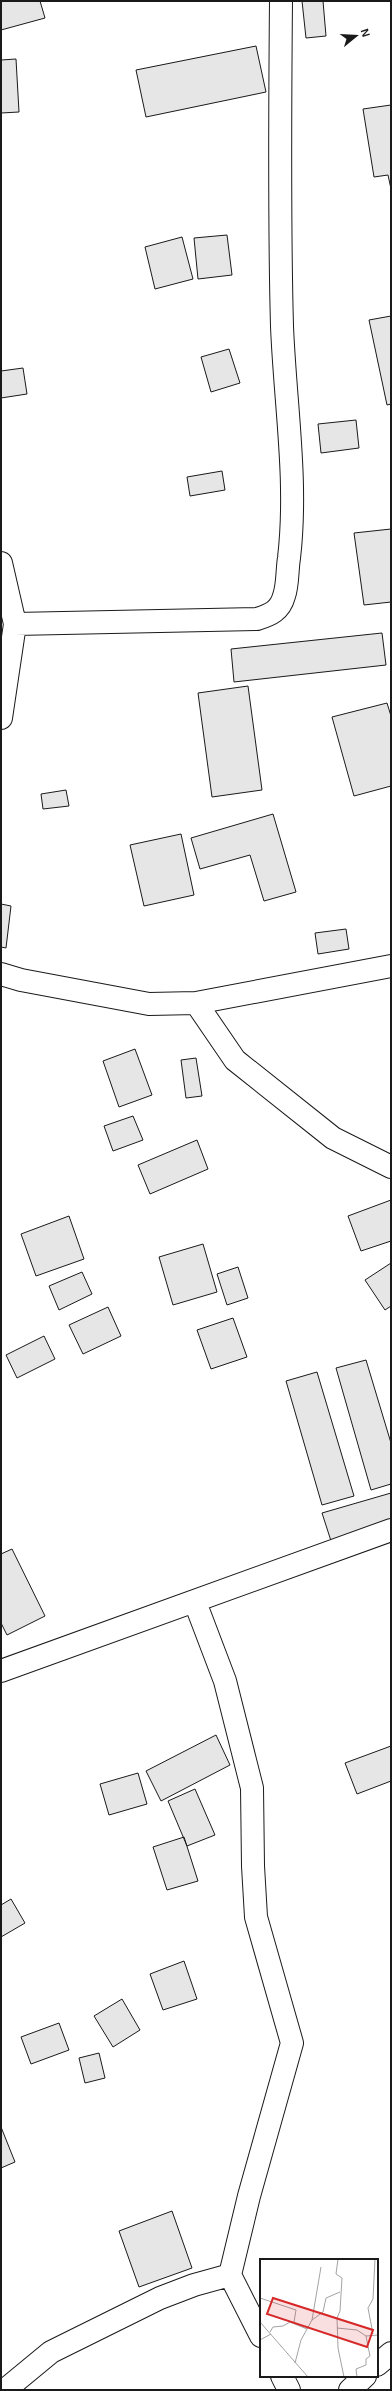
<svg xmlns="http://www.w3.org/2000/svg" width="392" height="2391" font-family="Helvetica,sans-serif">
	<rect width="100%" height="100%" fill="#fff"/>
	<path fill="#e6e6e6" stroke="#1a1a1a" d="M 1,1 L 40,1 L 45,18 L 1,30 Z
		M 302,1 L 323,1 L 326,36 L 306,38 Z
		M 256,46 L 266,92 L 146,117 L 136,70 Z
		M 16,59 L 19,112 L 1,113 L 1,60 Z
		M 391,105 L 391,189 L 388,175 L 374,177 L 363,109 Z
		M 227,235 L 232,275 L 198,279 L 194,238 Z
		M 182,237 L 193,279 L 155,289 L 145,247 Z
		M 391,316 L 391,404 L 387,405 L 369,320 Z
		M 229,349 L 240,383 L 211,392 L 201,357 Z
		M 23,368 L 27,394 L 1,398 L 1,371 Z
		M 356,420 L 359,448 L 321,453 L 318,424 Z
		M 222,471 L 225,490 L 190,496 L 187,477 Z
		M 391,529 L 391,602 L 364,605 L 354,533 Z
		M 382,633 L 386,665 L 234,682 L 231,649 Z
		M 248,686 L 262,790 L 212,797 L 198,693 Z
		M 387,703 L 391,716 L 391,786 L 354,796 L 332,717 Z
		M 66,790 L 69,806 L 43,809 L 41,794 Z
		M 273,814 L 296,892 L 264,901 L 250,855 L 200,869 L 191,838 Z
		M 181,834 L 194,895 L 144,906 L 130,845 Z
		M 1,904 L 11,906 L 6,948 L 1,947 Z
		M 346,929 L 349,949 L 318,954 L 315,933 Z
		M 135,1049 L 152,1095 L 119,1107 L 103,1061 Z
		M 196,1058 L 202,1096 L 186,1098 L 181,1060 Z
		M 133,1116 L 143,1140 L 113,1151 L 104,1126 Z
		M 197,1140 L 208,1169 L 150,1194 L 138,1165 Z
		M 391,1200 L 391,1241 L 361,1251 L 348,1216 Z
		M 69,1216 L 84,1259 L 36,1276 L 21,1234 Z
		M 203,1244 L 217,1292 L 173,1305 L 159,1257 Z
		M 391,1263 L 391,1306 L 385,1310 L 365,1280 Z
		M 238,1267 L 248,1298 L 227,1305 L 217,1274 Z
		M 82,1272 L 92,1294 L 59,1310 L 49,1286 Z
		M 108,1307 L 121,1336 L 83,1354 L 69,1325 Z
		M 233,1318 L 247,1357 L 211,1369 L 197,1330 Z
		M 44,1336 L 55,1359 L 17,1378 L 6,1355 Z
		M 366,1360 L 391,1443 L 391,1484 L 371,1490 L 336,1368 Z
		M 317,1372 L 354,1496 L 322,1505 L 286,1381 Z
		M 391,1493 L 391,1526 L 332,1544 L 322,1513 Z
		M 12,1549 L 45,1616 L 7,1635 L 1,1623 L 1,1554 Z
		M 216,1735 L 230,1765 L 161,1801 L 146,1771 Z
		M 391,1746 L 391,1781 L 357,1794 L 345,1763 Z
		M 138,1773 L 147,1804 L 109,1815 L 100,1784 Z
		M 195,1789 L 215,1835 L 187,1846 L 168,1801 Z
		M 184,1837 L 198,1881 L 167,1890 L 153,1847 Z
		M 11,1899 L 25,1923 L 1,1937 L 1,1905 Z
		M 184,1961 L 197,1999 L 163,2010 L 150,1974 Z
		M 122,1999 L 140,2030 L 113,2047 L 94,2016 Z
		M 59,2023 L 69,2050 L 31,2064 L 21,2037 Z
		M 99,2053 L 105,2078 L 85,2083 L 79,2058 Z
		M 1,2127 L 15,2162 L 1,2168 Z
		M 172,2211 L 192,2268 L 139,2287 L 119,2231 Z"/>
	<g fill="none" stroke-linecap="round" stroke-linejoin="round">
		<defs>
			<path id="minor" d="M 1,563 L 15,624 L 1,718
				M 15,624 L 257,619 C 270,615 280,611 284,596 C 288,585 287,570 289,558 C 298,481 285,403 282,326 C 279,218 280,109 281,1
				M 1,974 L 21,980 L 149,1004 L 196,1003 L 391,966
				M 196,1003 L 235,1060 L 333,1138 L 391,1167
				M 195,1602 L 225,1681 L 252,1788 L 253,1866 L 256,1917 L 292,2043 L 249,2196 L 230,2275 L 261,2336
				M 1,1671 L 391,1530
				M 377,2365 L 391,2353
				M 282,2376 L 289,2390
				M 5,2390 L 51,2352 L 160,2298 L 194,2285 L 230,2275
				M 350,2390 L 365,2376"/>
		</defs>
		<use href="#minor" stroke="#1a1a1a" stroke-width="24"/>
		<use href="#minor" stroke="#fff" stroke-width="22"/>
	</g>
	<g transform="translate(260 2259)">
		<rect width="118" height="118" fill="#fff"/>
		<path fill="none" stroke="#a3a3a3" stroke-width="1" d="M 78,0 L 76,15 L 82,19 L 80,52 L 77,59 L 78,89 L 84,118M 0,39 L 36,51 L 34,63M 52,61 L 63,53 L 66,39 L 80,33M 0,63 L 48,118M 77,69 L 97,71 L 106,77 L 118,76M 10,73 L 13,68 L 23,67 L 30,63 L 47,70M 113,75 L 108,49 L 113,40 L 115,0M 0,81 L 11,75M 35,104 L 41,81 L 52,61 L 61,8M 97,118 L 96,110 L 106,106 L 106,100 L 110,97 L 106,77"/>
		<path fill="#d62828" fill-opacity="0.15" stroke="#d62828" stroke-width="2" d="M 13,39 L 113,71 L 107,88 L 7,55 Z"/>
		<rect width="118" height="118" fill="none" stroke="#1a1a1a" stroke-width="2"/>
	</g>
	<rect width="392" height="2391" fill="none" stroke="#1a1a1a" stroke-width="4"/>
	<g transform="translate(356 36) rotate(72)" stroke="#ffffff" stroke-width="3" paint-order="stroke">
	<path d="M0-3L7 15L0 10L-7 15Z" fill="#1a1a1a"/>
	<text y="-6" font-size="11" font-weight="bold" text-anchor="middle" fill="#1a1a1a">N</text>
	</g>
</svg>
